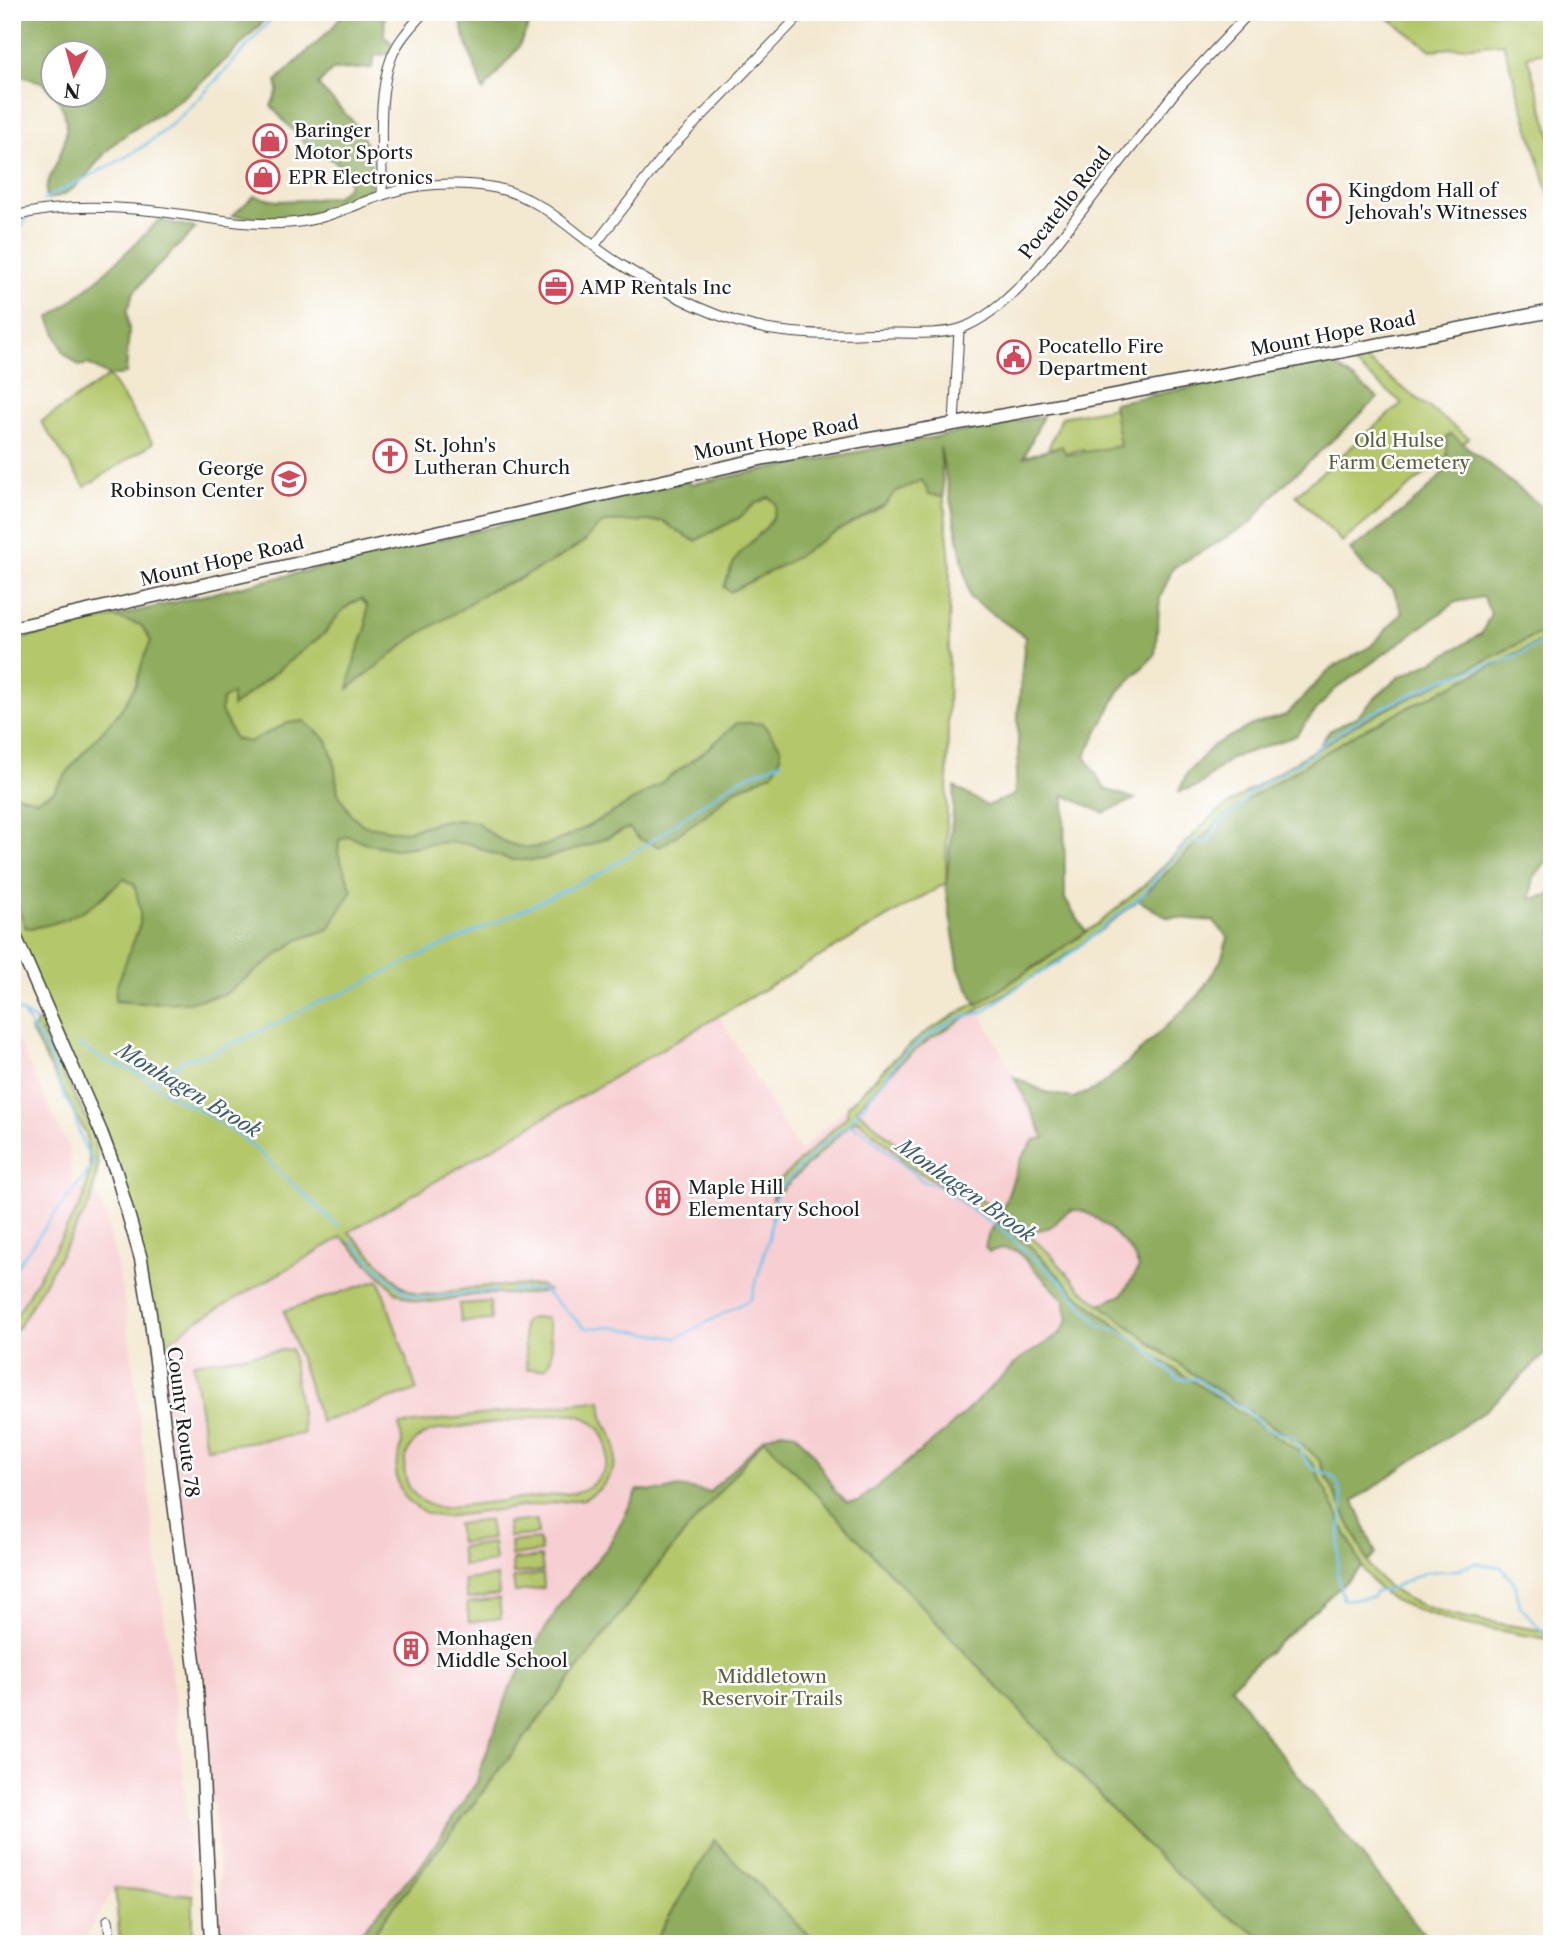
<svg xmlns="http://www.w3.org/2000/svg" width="1564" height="1956" font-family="'Libre Caslon Text',serif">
	<rect width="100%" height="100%" fill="#fff"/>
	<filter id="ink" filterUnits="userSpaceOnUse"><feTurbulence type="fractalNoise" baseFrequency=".0143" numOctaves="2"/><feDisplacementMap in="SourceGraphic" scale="14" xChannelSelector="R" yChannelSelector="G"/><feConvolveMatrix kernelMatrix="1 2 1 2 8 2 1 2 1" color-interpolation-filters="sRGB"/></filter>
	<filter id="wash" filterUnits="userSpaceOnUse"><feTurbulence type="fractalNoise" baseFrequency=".00686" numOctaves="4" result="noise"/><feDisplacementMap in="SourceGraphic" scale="28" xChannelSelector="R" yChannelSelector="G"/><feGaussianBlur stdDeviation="1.57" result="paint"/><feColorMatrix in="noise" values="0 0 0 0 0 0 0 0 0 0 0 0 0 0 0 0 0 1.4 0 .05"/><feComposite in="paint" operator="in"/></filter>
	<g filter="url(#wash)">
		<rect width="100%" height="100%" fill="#f3e8d0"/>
		<path fill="#f7cfd2" d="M 977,1005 L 1053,1153 L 1486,1410 L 1354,1501 L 1376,1554 L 1231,1686 L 1255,1721 L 1148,1847 L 763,1439 L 365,1944 L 222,1944 L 219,1867 L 216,1833 L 156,1352 L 192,1324 L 719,1016 L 799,1151 L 915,1045 Z
			M 12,1035 L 20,1045 L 69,1149 L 74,1191 L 93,1185 L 107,1218 L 126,1310 L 182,1758 L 193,1895 L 115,1888 L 82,1944 L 12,1944 Z"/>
		<path fill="#b4c76a" stroke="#687243" stroke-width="2" fill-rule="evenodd" d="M 1380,12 L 1552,12 L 1552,50 L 1527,56 L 1552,139 L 1552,204 L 1503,43 L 1431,50 Z
			M 1365,359 L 1469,438 L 1342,542 L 1296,495 L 1402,403 L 1352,362 Z
			M 109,376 L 153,443 L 85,487 L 41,422 Z
			M 1132,404 L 1142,448 L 1086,461 L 1083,449 L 1044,458 L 1062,417 Z
			M 938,437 L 950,562 L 946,883 L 349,1232 L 402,1287 L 417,1294 L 432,1295 L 478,1287 L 540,1285 L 548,1291 L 524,1294 L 479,1294 L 432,1302 L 415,1301 L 397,1293 L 342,1237 L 192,1324 L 156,1352 L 138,1244 L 60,1038 L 41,1031 L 93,1131 L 98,1166 L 91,1202 L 22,1322 L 12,1336 L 12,1323 L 84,1198 L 90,1166 L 86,1134 L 30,1029 L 36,1027 L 36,1022 L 55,1028 L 12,932 L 12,641 L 686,481 L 692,484 Z
			M 1552,629 L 1552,637 L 1359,732 L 1252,797 L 1217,822 L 1152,888 L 1108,925 L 1046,969 L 931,1038 L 902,1061 L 856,1109 L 893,1140 L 914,1162 L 968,1191 L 1016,1224 L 1049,1253 L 1081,1289 L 1160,1351 L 1309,1450 L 1319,1460 L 1370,1567 C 1377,1576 1384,1584 1393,1590 C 1430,1617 1507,1624 1552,1632 L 1552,1640 L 1457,1623 L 1415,1609 L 1391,1599 L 1377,1587 L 1364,1571 L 1313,1464 L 1156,1357 L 1076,1294 L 1043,1259 L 1012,1230 L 964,1197 L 910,1167 L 888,1145 L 857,1120 L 851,1123 L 771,1200 L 779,1181 L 847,1116 L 848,1106 L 897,1056 L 926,1032 L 1042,963 L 1103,920 L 1147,883 L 1212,816 L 1248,791 L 1355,725 L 1536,635 Z
			M 379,1280 L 417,1390 L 321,1422 L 284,1311 Z
			M 490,1302 L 491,1320 L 461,1322 L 459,1304 Z
			M 532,1318 L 546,1318 L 548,1322 C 550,1334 557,1359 545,1368 C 540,1370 532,1369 527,1369 L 523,1324 L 526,1320 Z
			M 291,1349 L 304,1434 L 206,1448 L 193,1363 Z
			M 601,1400 C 602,1407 602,1416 605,1423 C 609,1430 613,1435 615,1443 C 620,1467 606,1489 584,1499 L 444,1517 C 418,1515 397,1497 396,1470 C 396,1460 402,1451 402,1442 C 402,1437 400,1430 399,1425 ZM 561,1414 C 615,1410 626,1481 573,1493 L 442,1508 C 394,1502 391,1438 438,1430 Z
			M 764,1438 L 1147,1846 L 1432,1944 L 365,1944 L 663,1559 Z
			M 489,1520 L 492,1539 L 460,1543 L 457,1524 Z
			M 537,1520 L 538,1534 L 509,1537 L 507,1523 Z
			M 539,1539 L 541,1552 L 511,1556 L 510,1542 Z
			M 493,1543 L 495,1562 L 463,1566 L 460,1547 Z
			M 541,1557 L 543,1571 L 513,1574 L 512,1560 Z
			M 543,1574 L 544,1588 L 515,1592 L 513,1578 Z
			M 497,1576 L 499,1595 L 467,1599 L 464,1580 Z
			M 499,1599 L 501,1618 L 469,1622 L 467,1603 Z
			M 115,1888 L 193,1895 L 193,1944 L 120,1944 Z"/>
		<path fill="#8fac5e" stroke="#56643d" stroke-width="2" d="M 12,12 L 272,12 C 242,44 213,75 178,101 C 158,117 134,126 115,143 C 91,164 81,195 47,199 C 44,190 48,182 52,173 C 65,145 75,122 55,95 L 94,94 L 94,52 L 52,52 L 52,92 L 44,83 L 12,73 Z
			M 344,12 L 385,12 L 384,36 L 392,43 L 389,54 L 375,55 L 372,68 L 332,70 L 318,85 L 360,129 L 370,155 L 372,180 L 368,191 L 347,205 L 306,217 L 282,219 L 232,216 L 254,196 L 277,201 L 307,200 L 337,196 L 347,188 L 349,183 C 339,154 323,160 305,143 C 294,132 282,119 271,106 L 278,90 L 276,81 L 331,29 Z
			M 462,12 L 535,12 L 518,48 L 483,91 L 462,29 Z
			M 159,220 L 196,228 L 148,276 L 134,292 L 127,311 L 129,330 L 126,374 L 109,376 L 88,364 L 79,366 L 64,353 L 49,318 C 91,288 123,256 159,220 Z
			M 1326,358 L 1378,398 L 1276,492 L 1251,523 L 1173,568 L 1160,598 L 1155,655 L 1119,691 L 1085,756 L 1105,789 L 1135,799 L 1104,813 L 1064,795 L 1065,899 L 1086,932 L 977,1005 L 959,970 L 946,891 L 955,787 L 987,806 L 1014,795 L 1018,760 L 1018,714 L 1025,637 L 970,598 L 940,447 L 944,497 L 929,494 L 922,480 L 895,492 L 885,505 L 830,535 L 785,564 L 730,592 L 724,587 C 728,577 731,565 738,556 C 752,537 774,529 776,504 L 769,497 L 756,503 L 739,518 L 695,541 L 675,530 L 664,521 L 606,522 L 596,528 L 584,542 L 559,558 L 517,580 L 488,591 L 460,610 L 414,637 L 348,689 L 355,658 L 366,629 L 367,606 L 361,599 C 343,606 337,616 326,632 L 232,707 L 232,694 L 222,700 L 221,711 L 235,739 L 249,742 L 288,723 L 304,721 L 327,740 L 334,761 L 338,793 L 350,813 L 363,825 L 402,832 L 445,820 L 476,821 C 493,838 513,850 538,847 C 557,843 574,833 592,824 C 644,796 694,763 737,723 L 762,723 L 781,747 L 780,759 L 773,773 L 733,791 L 708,813 L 660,847 L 639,839 L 629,828 L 590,845 L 540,860 L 512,860 L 493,854 L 471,844 L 446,842 L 396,849 L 369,844 L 348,836 L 339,840 L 338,853 L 352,890 L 329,929 L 298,940 L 225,994 L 189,1002 L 141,1003 L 115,1001 L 116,988 L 140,924 L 140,908 L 134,884 L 124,879 C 113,887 105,896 94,904 C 76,916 48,928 26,928 L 12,894 L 12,794 L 37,800 L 53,792 L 75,762 L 121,710 L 136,684 L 144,657 L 151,641 L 141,625 L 113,617 L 686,481 L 692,484 L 1043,416 L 1024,457 L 1062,446 L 1066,455 L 1120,446 L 1113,403 L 1273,371 Z
			M 1451,434 L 1552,515 L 1552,629 L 1536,635 L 1355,725 L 1317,750 L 1329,731 L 1358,716 L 1376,697 L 1399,677 L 1438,659 L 1482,633 L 1491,613 L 1483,597 L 1456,602 L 1333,691 L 1312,715 L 1296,736 L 1231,758 L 1197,787 L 1179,791 L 1187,773 L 1214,745 L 1252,725 L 1286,715 L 1330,669 L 1371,646 L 1402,613 L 1393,589 L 1368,572 L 1350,550 C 1371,535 1441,487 1446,465 C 1449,456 1447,447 1446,438 Z
			M 1552,637 L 1552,855 L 1534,877 L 1530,899 L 1552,894 L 1552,1348 L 1486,1410 L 1354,1501 L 1376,1554 L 1368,1562 L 1319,1460 L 1309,1450 L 1190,1372 L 1100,1304 L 1122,1295 L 1139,1268 C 1137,1263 1135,1257 1132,1253 C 1122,1239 1092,1209 1074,1210 C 1063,1211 1060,1221 1052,1226 C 1045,1231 1033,1229 1025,1232 L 1001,1214 L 1020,1160 L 1034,1140 L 1045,1138 L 1014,1077 L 1045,1092 L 1073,1098 L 1096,1089 L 1125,1065 L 1198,996 L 1221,960 L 1228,938 L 1214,921 L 1166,917 L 1138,900 L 1219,822 L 1252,797 L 1359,732 L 1539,642 Z
			M 998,1221 L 1027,1243 L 1076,1294 L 1095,1310 L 1156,1357 L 1278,1437 L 1304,1455 L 1313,1464 L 1362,1567 L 1231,1686 L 1255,1721 L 1432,1944 L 1273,1944 L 1214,1907 L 1148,1847 L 764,1439 L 663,1559 L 365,1944 L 354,1944 L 358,1935 L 422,1864 L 477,1782 L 480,1770 L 510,1688 L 562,1601 L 608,1547 L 638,1490 L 664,1491 L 678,1487 L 710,1492 L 764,1438 L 781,1431 L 795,1433 L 813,1453 L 834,1490 L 847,1503 L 858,1502 L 949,1428 L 1020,1359 L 1059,1335 L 1068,1320 L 1064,1300 L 1017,1251 L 1001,1248 L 989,1252 L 985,1247 L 989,1233 Z
			M 714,1840 L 817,1944 L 653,1944 Z"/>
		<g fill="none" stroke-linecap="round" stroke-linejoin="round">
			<path stroke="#71c2ec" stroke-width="2.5" d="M 43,200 C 74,183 109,168 139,149 C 189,117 237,56 278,12
				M 12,238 L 27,219
				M 12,1008 L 16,1009 L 36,1021
				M 79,1045 L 103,1060 L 136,1072 L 171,1096 L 198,1109 L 246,1140 L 339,1227
				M 149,1081 C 164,1081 159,1071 168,1066 L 173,1069 L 184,1059 L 210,1054 L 274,1025 L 316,1003 L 344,993 L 418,957 L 503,919 L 598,875 L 648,843 L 736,781 L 781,762
				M 849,1124 L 904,1054 L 932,1033 L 956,1019 L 985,1011 L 1024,982 L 1057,964 L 1144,894 L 1158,875 L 1191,840 L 1208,844 L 1219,822 L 1240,807 L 1250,792 L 1312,754 L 1326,741 L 1359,720 L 1380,709 L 1442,680 L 1518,655 L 1552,637
				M 351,1240 L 367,1258 L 405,1293 L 422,1298 L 497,1291
				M 12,1273 L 45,1227 L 95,1163 C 82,1149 79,1128 72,1109 C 70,1104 66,1100 64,1095 C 59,1085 57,1074 53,1064 C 45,1046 33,1030 23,1013
				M 509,1291 L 542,1289 L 585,1328 L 611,1327 L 677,1338 L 751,1299 L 769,1238 L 776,1192 L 820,1147 L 849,1124 L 862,1130 L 924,1182 L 937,1185 L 999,1228 L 1063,1283 L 1098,1324 L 1107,1329 L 1117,1329 L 1141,1344 L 1178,1379 L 1198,1379 L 1226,1401 L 1243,1407 L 1266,1429 L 1293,1437 C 1299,1446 1302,1457 1309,1465 C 1316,1475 1330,1469 1336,1480 C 1351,1508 1334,1549 1338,1578 C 1339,1585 1342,1592 1343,1599 C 1353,1600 1362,1597 1372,1598 L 1376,1592 L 1389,1589 L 1426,1572 L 1459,1570 L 1474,1563 L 1501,1567 L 1515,1584 L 1520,1606 L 1552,1642"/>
		</g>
	</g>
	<g filter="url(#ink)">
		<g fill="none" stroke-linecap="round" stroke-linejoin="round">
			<defs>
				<path id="street" d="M 382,195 C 383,152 376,96 392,56 C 399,39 412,26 424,12
					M 12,217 C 65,202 132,207 186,215 C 220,220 255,226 289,223 C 323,221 351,206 383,195 C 417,183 460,181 496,188 C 546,198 578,239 620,264 C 669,295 723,324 780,331 C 816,336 853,334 889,333 C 908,333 949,335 965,327 C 992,315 1013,294 1033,273 L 1176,91 L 1250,12
					M 594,246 L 666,153 L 803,12
					M 954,424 L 959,330
					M 108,1920 L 111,1944"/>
				<path id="secondary" d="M 12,628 L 765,458 L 1110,396 L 1552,311
					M 12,929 L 101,1132 L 116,1172 L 141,1259 L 150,1314 L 196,1676 L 202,1755 L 211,1944"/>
			</defs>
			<use href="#street" stroke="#3c3b37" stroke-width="11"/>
			<use href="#secondary" stroke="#3c3b37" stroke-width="15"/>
			<use href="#street" stroke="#fff" stroke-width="9"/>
			<use href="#secondary" stroke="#fff" stroke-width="12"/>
		</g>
	</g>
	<defs>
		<symbol id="shop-ring" viewBox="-11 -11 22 22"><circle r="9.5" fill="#fff" stroke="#d1495b" stroke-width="1.5"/><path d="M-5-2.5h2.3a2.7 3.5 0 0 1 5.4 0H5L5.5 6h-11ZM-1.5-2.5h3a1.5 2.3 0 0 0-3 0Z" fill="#d1495b"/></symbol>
		<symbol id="church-ring" viewBox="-11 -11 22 22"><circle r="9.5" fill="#fff" stroke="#d1495b" stroke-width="1.5"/><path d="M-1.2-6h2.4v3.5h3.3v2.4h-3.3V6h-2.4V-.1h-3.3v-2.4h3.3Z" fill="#d1495b"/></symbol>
		<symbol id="office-ring" viewBox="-11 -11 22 22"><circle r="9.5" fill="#fff" stroke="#d1495b" stroke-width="1.5"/><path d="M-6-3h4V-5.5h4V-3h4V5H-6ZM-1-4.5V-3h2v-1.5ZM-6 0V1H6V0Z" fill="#d1495b"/></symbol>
		<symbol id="civic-ring" viewBox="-11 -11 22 22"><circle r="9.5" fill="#fff" stroke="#d1495b" stroke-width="1.5"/><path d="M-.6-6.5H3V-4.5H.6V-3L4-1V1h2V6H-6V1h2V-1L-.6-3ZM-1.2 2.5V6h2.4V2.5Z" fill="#d1495b"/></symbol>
		<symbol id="school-ring" viewBox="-11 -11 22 22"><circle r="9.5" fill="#fff" stroke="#d1495b" stroke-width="1.5"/><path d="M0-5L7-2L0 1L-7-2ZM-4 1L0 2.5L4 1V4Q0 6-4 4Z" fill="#d1495b"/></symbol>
		<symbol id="building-ring" viewBox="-11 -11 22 22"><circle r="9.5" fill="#fff" stroke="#d1495b" stroke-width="1.5"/><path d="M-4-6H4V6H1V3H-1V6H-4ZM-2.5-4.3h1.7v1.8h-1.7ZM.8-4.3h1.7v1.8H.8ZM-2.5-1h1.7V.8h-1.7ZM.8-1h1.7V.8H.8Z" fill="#d1495b"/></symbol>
	</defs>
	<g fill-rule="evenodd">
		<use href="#shop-ring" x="251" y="122" width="38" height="38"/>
		<use href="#shop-ring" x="244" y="158" width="38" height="38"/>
		<use href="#church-ring" x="1305" y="182" width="38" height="38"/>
		<use href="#office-ring" x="537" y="268" width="38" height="38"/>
		<use href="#civic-ring" x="995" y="338" width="38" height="38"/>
		<use href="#church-ring" x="371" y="437" width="38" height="38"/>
		<use href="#school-ring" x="270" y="460" width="38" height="38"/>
		<use href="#building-ring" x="644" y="1179" width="38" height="38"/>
		<use href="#building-ring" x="392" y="1630" width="38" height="38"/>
	</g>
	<g text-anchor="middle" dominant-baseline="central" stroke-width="5" stroke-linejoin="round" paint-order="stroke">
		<g font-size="19" fill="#1c1c1c" stroke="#fff" text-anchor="start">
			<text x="294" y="130">Baringer<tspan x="294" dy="22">Motor Sports</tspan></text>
			<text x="288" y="177">EPR Electronics</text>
			<text x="1348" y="190">Kingdom Hall of<tspan x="1348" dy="22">Jehovah's Witnesses</tspan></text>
			<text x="580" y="287">AMP Rentals Inc</text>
			<text x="1038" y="346">Pocatello Fire<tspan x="1038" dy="22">Department</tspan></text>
			<text x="414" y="445">St. John's<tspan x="414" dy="22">Lutheran Church</tspan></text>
			<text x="264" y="468" text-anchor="end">George<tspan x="264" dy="22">Robinson Center</tspan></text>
			<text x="688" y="1187">Maple Hill<tspan x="688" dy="22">Elementary School</tspan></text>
			<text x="436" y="1638">Monhagen<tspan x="436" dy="22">Middle School</tspan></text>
		</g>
		<g font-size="19" fill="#1c1c1c" stroke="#fff">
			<text transform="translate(1065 203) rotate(-52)">Pocatello Road</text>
			<text transform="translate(1333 334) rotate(-11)">Mount Hope Road</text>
			<text transform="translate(776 438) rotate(-11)">Mount Hope Road</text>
			<text transform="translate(222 561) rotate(-13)">Mount Hope Road</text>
			<text transform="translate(183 1422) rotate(83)">County Route 78</text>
		</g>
		<g font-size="19" fill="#59603b" stroke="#fff">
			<text x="1399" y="440">Old Hulse<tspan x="1399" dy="22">Farm Cemetery</tspan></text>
			<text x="772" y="1676">Middletown<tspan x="772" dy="22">Reservoir Trails</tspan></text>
		</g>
		<g font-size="21" font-style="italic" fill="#3e5e6f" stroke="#fff">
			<text transform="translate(189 1090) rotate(31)">Monhagen Brook</text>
			<text transform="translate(966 1190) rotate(35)">Monhagen Brook</text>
		</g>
	</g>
	<rect width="1564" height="1956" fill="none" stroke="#fff" stroke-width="42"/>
	<g transform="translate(74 74) rotate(186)"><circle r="33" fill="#ffffff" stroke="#a4a4a4" stroke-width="2"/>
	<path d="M0-5L12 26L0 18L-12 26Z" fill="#d1495b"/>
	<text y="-10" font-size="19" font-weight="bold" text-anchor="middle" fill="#1c1c1c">N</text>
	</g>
</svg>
